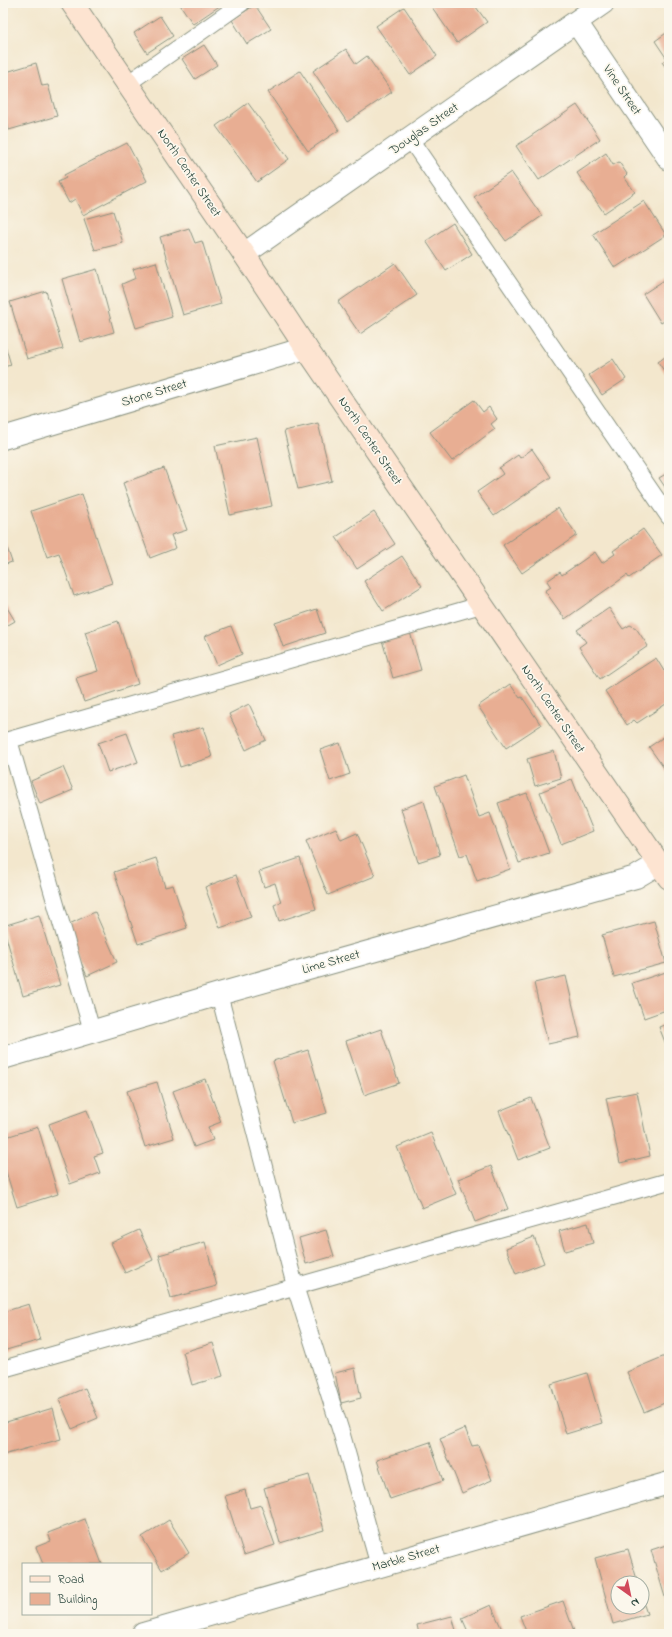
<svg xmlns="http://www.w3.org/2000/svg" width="672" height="1637" font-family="'Indie Flower',sans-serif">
	<rect width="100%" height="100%" fill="#fbf7ec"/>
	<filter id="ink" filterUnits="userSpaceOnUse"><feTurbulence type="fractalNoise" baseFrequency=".025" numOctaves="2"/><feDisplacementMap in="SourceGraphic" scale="8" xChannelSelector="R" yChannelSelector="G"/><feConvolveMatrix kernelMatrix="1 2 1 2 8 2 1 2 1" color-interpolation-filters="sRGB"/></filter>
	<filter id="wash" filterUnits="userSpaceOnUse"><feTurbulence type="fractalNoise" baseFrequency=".012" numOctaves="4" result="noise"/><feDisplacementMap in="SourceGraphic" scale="16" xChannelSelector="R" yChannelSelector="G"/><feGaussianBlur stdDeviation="0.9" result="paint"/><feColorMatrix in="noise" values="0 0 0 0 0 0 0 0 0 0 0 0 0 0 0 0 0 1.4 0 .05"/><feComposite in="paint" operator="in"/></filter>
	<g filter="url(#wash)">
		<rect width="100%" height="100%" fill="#f3e7cd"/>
		<g id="blocks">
			<path fill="#e8ae93" d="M 179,3 L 219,3 L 221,5 L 193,24 Z
				M 429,3 L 473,3 L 487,22 L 457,43 Z
				M 255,5 L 271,29 L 247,44 L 232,20 Z
				M 404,7 L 437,56 L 410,75 L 376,26 Z
				M 160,16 L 173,36 L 147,53 L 134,33 Z
				M 669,31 L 669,72 L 662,62 L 667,59 L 655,41 Z
				M 204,45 L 217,65 L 195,79 L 182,59 Z
				M 346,49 L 356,64 L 367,56 L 392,92 L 347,122 L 313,71 Z
				M 36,63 L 42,86 L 48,85 L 57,116 L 9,130 L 3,109 L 3,73 Z
				M 300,71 L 339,130 L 308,151 L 268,92 Z
				M 248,103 L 289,159 L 257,182 L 216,126 Z
				M 577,105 L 600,139 L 539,180 L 516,146 Z
				M 127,143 L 147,181 L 83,215 L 75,199 L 69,203 L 58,182 L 66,178 L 64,175 Z
				M 606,153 L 613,165 L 619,162 L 627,174 L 624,177 L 635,192 L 604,213 L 577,173 Z
				M 511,172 L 542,216 L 506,241 L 474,197 Z
				M 644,201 L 666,235 L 615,268 L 593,234 Z
				M 113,211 L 123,243 L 95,250 L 84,219 Z
				M 453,223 L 472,254 L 446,271 L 426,241 Z
				M 189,228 L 195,243 L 202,241 L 221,304 L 183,315 L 160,237 Z
				M 156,262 L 172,317 L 136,328 L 122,284 L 136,278 L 133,269 Z
				M 395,263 L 417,295 L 360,334 L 338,302 Z
				M 97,269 L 114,332 L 80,342 L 62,279 Z
				M 669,277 L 669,318 L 661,323 L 643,294 Z
				M 46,291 L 63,349 L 27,359 L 10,302 Z
				M 3,338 L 11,365 L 3,367 Z
				M 669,354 L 669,378 L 658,362 Z
				M 613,359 L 626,379 L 602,395 L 589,375 Z
				M 474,400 L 483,412 L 489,407 L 497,419 L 491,424 L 495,429 L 452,461 L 430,432 Z
				M 318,423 L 332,481 L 298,489 L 284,431 Z
				M 257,437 L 272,506 L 230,515 L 215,446 Z
				M 532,449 L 551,477 L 494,516 L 477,492 L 503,474 L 499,468 L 518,455 L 520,458 Z
				M 164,468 L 187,530 L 171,535 L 176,548 L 150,558 L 123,483 Z
				M 669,472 L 669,493 L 659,478 Z
				M 82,494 L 112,583 L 74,596 L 59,553 L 47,557 L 31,511 Z
				M 558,508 L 577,535 L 522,573 L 503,545 Z
				M 374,512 L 395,544 L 357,569 L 336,537 Z
				M 643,529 L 662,555 L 629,578 L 627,575 L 565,619 L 545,591 L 551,587 L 547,581 L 560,572 L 562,575 L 595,552 L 602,563 L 615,554 L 613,551 Z
				M 3,536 L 12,562 L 3,565 Z
				M 402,556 L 422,586 L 383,611 L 364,581 Z
				M 3,601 L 15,621 L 3,628 Z
				M 609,608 L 623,629 L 630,625 L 636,628 L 648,646 L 600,679 L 579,647 L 586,642 L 577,630 Z
				M 317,609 L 325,633 L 283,647 L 275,623 Z
				M 118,621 L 138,684 L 84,702 L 76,678 L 98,671 L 85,632 Z
				M 231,626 L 242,654 L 217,665 L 205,636 Z
				M 410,632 L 421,670 L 393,678 L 382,640 Z
				M 656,658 L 664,671 L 669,668 L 669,702 L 637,723 L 634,720 L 627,725 L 605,691 Z
				M 510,684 L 520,698 L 522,697 L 541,725 L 506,748 L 478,706 Z
				M 249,704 L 266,740 L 246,750 L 229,714 Z
				M 203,727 L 212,757 L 180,767 L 171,736 Z
				M 669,729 L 669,775 L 649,747 L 668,734 L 666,731 Z
				M 127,733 L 138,762 L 108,772 L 98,743 Z
				M 340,743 L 350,774 L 330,781 L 320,750 Z
				M 554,751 L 561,778 L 535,786 L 527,759 Z
				M 63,767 L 73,790 L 40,804 L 31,781 Z
				M 464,775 L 479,817 L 490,813 L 510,869 L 477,881 L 467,854 L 460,856 L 435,786 Z
				M 572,779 L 593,831 L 561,844 L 540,792 Z
				M 527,793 L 549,853 L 519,863 L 498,803 Z
				M 424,801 L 440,855 L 418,862 L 401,809 Z
				M 336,828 L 341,840 L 357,833 L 375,876 L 328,895 L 306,841 Z
				M 156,858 L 165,887 L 173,885 L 187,928 L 138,944 L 114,872 Z
				M 300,858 L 316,909 L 279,921 L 274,905 L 281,902 L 275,883 L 264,887 L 259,872 Z
				M 236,875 L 251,917 L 220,928 L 205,887 Z
				M 95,912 L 117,962 L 87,976 L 65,926 Z
				M 39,915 L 60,985 L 23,996 L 3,926 Z
				M 654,921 L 666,963 L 614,977 L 602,935 Z
				M 669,971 L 669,1009 L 644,1018 L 632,983 Z
				M 566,976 L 580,1037 L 548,1044 L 534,983 Z
				M 669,1023 L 669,1052 L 659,1027 Z
				M 381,1029 L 399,1083 L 364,1095 L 346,1041 Z
				M 308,1050 L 327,1113 L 292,1123 L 273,1061 Z
				M 205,1079 L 221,1122 L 208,1127 L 213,1140 L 194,1147 L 173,1091 Z
				M 157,1082 L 174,1138 L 145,1147 L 127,1091 Z
				M 637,1092 L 650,1156 L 620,1163 L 606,1098 Z
				M 531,1098 L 550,1148 L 518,1160 L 499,1111 Z
				M 87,1110 L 103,1153 L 94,1156 L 100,1173 L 70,1184 L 49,1124 Z
				M 38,1127 L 58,1194 L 17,1207 L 3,1162 L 3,1138 Z
				M 431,1133 L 456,1194 L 422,1208 L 397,1147 Z
				M 491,1166 L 508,1209 L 475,1222 L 458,1179 Z
				M 588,1223 L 593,1243 L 565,1251 L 559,1231 Z
				M 139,1230 L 153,1260 L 125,1273 L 111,1243 Z
				M 326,1230 L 334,1256 L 306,1264 L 299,1238 Z
				M 534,1237 L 544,1263 L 516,1274 L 506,1248 Z
				M 205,1242 L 217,1286 L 171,1298 L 159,1255 Z
				M 29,1304 L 40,1340 L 3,1351 L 3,1312 Z
				M 213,1343 L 223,1376 L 192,1385 L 183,1352 Z
				M 665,1356 L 669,1364 L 669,1401 L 644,1412 L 627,1372 Z
				M 355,1368 L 361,1398 L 341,1403 L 335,1373 Z
				M 587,1373 L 602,1423 L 566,1434 L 551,1384 Z
				M 85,1388 L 98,1418 L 72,1429 L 59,1399 Z
				M 53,1408 L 61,1439 L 3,1455 L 3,1423 Z
				M 465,1428 L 472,1446 L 478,1445 L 492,1480 L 462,1493 L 440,1439 Z
				M 430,1442 L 443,1481 L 390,1499 L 377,1460 Z
				M 309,1475 L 324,1530 L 280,1543 L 264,1488 Z
				M 245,1490 L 250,1508 L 261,1505 L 275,1545 L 244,1555 L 225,1496 Z
				M 85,1519 L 102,1564 L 43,1564 L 36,1547 L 51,1541 L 48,1533 Z
				M 169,1520 L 189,1553 L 162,1570 L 142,1537 Z
				M 669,1544 L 669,1603 L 667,1604 L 651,1550 Z
				M 628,1549 L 638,1583 L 618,1583 L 618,1607 L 642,1607 L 642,1599 L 647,1614 L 613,1624 L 595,1558 Z
				M 563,1601 L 575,1634 L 527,1634 L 520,1616 Z
				M 491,1605 L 504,1634 L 469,1634 L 462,1618 Z
				M 452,1616 L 457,1634 L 419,1634 L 417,1625 Z"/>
		</g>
	</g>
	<g filter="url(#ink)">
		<use href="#blocks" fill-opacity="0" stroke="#899280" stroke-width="1"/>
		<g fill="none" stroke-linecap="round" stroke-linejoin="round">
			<defs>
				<path id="lane" d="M 127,84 L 242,3
					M 410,139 L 669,517
					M 219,994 L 295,1286 L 342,1435 L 379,1566
					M 92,1031 L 9,740 L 481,605
					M 3,1369 L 669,1181"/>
				<path id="street" d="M 576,22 L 669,159
					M 244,254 L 603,3
					M 3,438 L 306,348
					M 3,1058 L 219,994 L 636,877 L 658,864
					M 143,1634 L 669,1483"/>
				<path id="secondary" d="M 72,3 L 244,254 L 306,348 L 669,878"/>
			</defs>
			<use href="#lane" stroke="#899280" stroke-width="18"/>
			<use href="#street" stroke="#899280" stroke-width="24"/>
			<use href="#secondary" stroke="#899280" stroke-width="24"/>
			<use href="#lane" stroke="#fff" stroke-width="16"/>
			<use href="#street" stroke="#fff" stroke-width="22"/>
			<use href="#secondary" stroke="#fde4d1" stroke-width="22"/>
		</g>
	</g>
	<g text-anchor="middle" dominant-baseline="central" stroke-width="3.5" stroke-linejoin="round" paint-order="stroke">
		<g font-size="13" fill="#1f3d34" stroke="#fbf7ec">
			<text transform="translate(622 90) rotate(56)">Vine Street</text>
			<text transform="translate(424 129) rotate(-35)">Douglas Street</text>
			<text transform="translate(189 173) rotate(56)">North Center Street</text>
			<text transform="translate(154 393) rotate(-17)">Stone Street</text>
			<text transform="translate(370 441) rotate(56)">North Center Street</text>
			<text transform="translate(553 709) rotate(56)">North Center Street</text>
			<text transform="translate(331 962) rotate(-16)">Lime Street</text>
			<text transform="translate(406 1558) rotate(-16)">Marble Street</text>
		</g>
	</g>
	<rect width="672" height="1637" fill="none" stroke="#fbf7ec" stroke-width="16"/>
	<rect x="22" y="1563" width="130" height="52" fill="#fbf7ec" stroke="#a3ada2"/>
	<rect x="30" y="1576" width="20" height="6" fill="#fde4d1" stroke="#a3ada2"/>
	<text x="58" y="1583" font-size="12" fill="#1f3d34">Road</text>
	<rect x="30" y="1593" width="20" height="12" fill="#e8ae93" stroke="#a3ada2"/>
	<text x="58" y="1603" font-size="12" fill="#1f3d34">Building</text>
	<g transform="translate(630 1595) rotate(147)"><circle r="19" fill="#fbf7ec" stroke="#a3ada2"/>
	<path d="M0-3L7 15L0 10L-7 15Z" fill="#d1495b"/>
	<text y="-6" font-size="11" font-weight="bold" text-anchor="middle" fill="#1f3d34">N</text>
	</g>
</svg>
